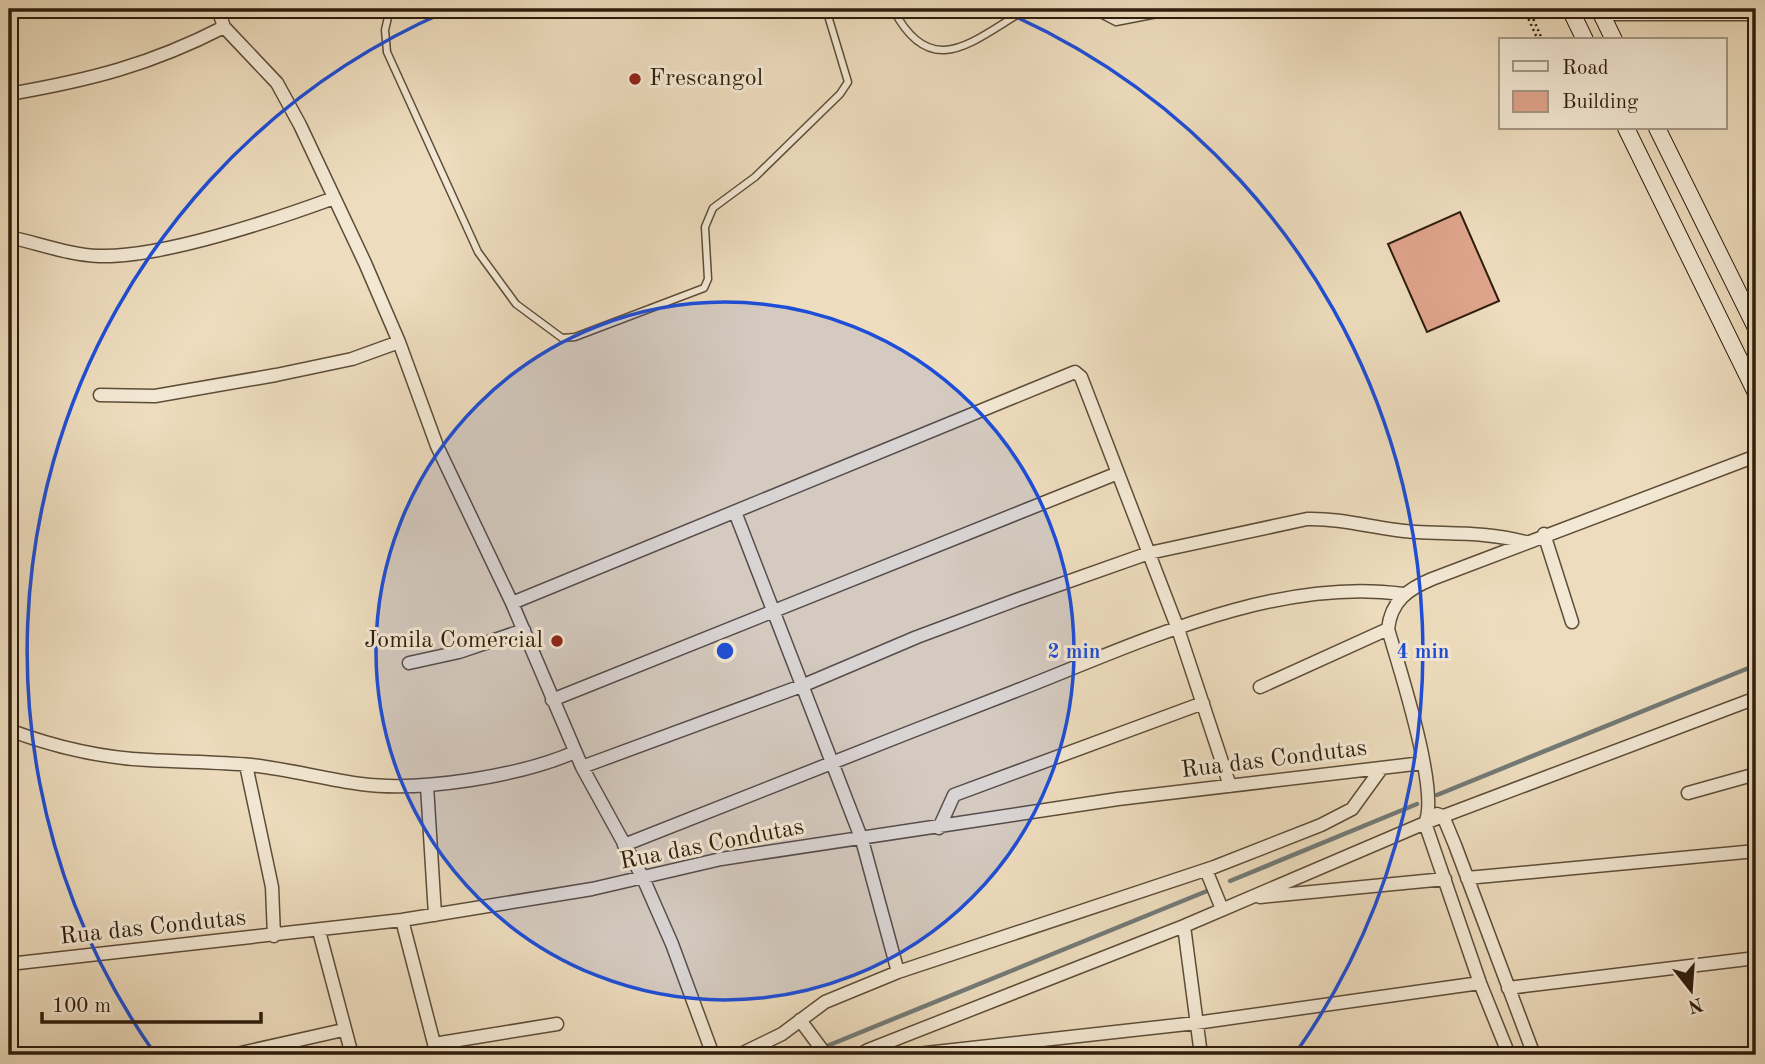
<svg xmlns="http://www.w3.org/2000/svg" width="1765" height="1064" font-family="'Old Standard TT',serif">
	<rect width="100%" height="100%" fill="#eddcbd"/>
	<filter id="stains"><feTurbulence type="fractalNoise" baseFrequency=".00286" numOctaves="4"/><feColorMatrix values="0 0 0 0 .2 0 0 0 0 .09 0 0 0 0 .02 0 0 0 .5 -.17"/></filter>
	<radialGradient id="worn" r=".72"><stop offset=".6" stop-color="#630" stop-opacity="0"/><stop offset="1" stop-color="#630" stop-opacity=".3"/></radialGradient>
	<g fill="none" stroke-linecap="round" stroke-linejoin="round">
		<path stroke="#727a76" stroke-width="4.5" d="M 1437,795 L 1756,665
			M 1230,881 L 1417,804
			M 827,1046 L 1207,891
			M 805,1055 L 807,1054"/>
	</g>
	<path fill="#dfa48c" stroke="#2e1d0c" stroke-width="2" d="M 1460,212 L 1499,301 L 1427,332 L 1388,244 Z"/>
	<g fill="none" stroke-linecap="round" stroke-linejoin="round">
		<defs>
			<path id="service" d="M 390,9 L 385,30 L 387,52 L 478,252 L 516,304 L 562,338 L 575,337 L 704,288 L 708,279 L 705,227 L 713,208 L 755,177 L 840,94 L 848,82 L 826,9
				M 893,9 C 932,84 974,39 1027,9
				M 1091,9 L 1116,22 L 1183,9
				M 1268,9 L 1301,9"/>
			<path id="minor" d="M 218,9 L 224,27 L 277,83 L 300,125 L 365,263 L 399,342 L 437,446 L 512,603 L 582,767 L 643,878 L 672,944 L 713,1055
				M 1601,14 L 1756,14
				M 9,94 C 90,80 150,65 224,27
				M 9,237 C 38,243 69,255 99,256 C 161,258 274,220 334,198
				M 100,395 L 155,396 L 276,375 L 352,359 L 399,342
				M 735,512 L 862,840 L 898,972
				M 1544,534 L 1572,622
				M 512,603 L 1075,372 L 1081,377 L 1178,629 L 1230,786
				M 409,663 L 459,652 L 524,630
				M 1260,687 L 1388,629
				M 552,700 L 1118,473
				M 9,730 C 52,746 103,758 149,760 C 183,762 217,762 251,765 C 288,769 324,779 361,784 C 421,792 520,776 575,752
				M 246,765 L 272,887 L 274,936
				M 582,767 L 804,685 L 917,637 L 1016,600 L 1149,553 L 1307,519 C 1345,518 1379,530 1416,532 C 1454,534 1488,532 1525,542
				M 427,786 L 435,915
				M 1688,793 L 1756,774
				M 1437,814 L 1443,816 L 1455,845 L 1534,1055
				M 939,828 L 954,795 L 1203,703
				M 624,845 C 754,794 883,742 1013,692 C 1132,646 1273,576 1403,594
				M 1206,870 L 1222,909
				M 1467,878 L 1756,851
				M 1260,897 L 1445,879
				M 402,920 L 437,1055
				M 1184,926 L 1201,1055
				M 319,931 L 352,1055
				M 9,964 L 402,920 L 592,889 L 721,859 L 1118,799 L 1423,763
				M 1508,988 L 1756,958
				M 800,1020 L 826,1055
				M 434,1044 L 557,1024
				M 868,1050 L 1184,926 L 1425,823 L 1756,698
				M 232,1055 L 343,1030
				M 739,1055 L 782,1034 L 825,1002 L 898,972 L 1214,867 L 1321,825 L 1352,809 L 1381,769
				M 859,1055 L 868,1050 L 901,1055
				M 908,1055 L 1196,1023 L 1480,983
				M 1509,1055 L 1480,983 L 1425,823 C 1440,792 1399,667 1388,629 C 1391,601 1408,589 1432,579 L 1756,456"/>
			<path id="secondary" d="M 1570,9 L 1585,40
				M 1599,9 L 1614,40
				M 1626,128 L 1756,393
				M 1657,128 L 1756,328"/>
		</defs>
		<use href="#service" stroke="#5e4d38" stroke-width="9"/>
		<use href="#minor" stroke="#5e4d38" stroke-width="15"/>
		<use href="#secondary" stroke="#2e1d0c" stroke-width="18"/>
		<path stroke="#2e1d0c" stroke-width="2.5" stroke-dasharray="2 3.5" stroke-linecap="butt" d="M 1524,9 L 1538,40
			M 1529,9 L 1542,39 L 1539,40"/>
		<use href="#service" stroke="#f3e8d4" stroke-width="6"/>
		<use href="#minor" stroke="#f3e8d4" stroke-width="12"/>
		<use href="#secondary" stroke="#f3e8d4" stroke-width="16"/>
	</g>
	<circle cx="725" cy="651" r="349" fill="#1d4ed8" fill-opacity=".12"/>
	<g fill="none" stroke="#1d4ed8" stroke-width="3.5">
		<circle cx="725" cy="651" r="349"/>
		<path d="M153 1051A698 698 0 0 1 447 11M1003 11A698 698 0 0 1 1297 1051"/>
	</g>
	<g fill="#8f2418" stroke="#f3e8d4" stroke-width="2.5">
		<circle cx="635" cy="79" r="7"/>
		<circle cx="557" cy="641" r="7"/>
	</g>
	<g text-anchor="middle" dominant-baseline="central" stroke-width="6" stroke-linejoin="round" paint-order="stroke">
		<g font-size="24" fill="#2e1d0c" stroke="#f3e8d4" text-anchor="start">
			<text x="649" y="79">Frescangol</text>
			<text x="543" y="641" text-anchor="end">Jomila Comercial</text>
		</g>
		<g font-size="24" fill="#2e1d0c" stroke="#f3e8d4">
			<text transform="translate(1274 760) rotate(-7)">Rua das Condutas</text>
			<text transform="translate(712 845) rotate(-11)">Rua das Condutas</text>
			<text transform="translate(153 928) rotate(-6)">Rua das Condutas</text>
		</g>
	</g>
	<circle cx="725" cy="651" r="10" fill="#1d4ed8" stroke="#f3e8d4" stroke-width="3.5"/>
	<g font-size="21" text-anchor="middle" font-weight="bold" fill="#1d4ed8" stroke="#f3e8d4" stroke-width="6" stroke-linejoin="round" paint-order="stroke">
		<text x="1074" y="658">2 min</text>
		<text x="1423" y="658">4 min</text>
	</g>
	<rect width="1765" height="1064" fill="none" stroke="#eddcbd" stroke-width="35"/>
	<rect x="10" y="10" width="1744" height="1043" fill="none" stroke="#2e1d0c" stroke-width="3.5"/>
	<rect x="18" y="18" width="1730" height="1029" fill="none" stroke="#2e1d0c" stroke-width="2"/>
	<rect x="1499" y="38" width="228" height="91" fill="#f3e8d4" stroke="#a49784" stroke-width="2"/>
	<rect x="1513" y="61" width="35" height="10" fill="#f3e8d4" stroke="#a49784" stroke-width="2"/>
	<text x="1562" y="74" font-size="21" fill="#2e1d0c">Road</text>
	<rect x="1513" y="91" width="35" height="21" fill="#dfa48c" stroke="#a49784" stroke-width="2"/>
	<text x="1562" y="108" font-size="21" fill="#2e1d0c">Building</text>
	<g transform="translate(1691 990) rotate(163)" stroke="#f3e8d4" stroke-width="5" paint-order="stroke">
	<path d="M0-5L12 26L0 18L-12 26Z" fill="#2e1d0c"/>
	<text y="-10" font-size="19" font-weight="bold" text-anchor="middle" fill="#2e1d0c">N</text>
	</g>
	<path d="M42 1012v10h219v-10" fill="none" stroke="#2e1d0c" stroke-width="3.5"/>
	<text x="52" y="1012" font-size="21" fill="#2e1d0c" stroke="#f3e8d4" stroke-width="5" paint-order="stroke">100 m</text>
	<rect width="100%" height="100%" filter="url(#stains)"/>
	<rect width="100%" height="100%" fill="url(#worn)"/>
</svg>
